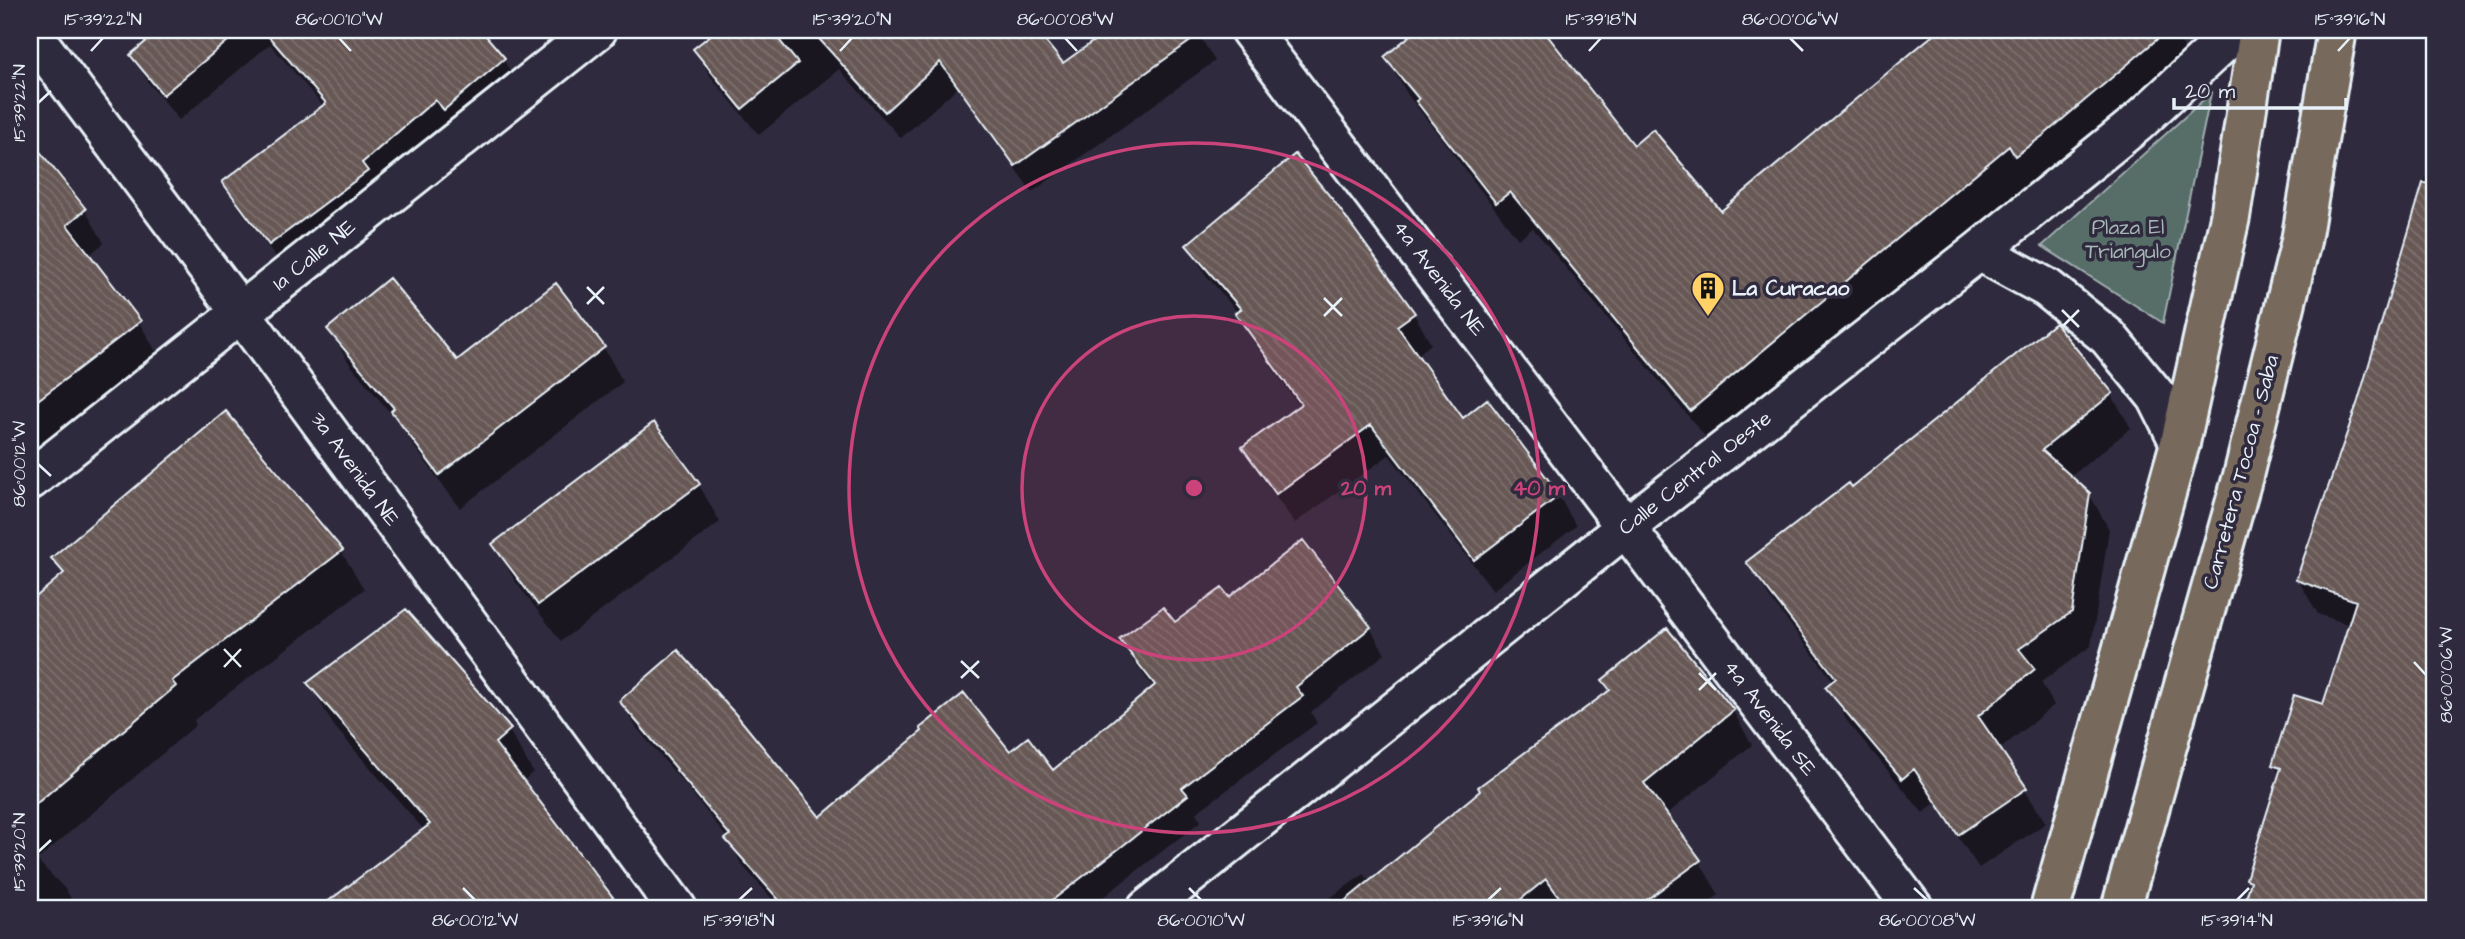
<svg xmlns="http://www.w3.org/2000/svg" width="2465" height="939" font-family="'Architects Daughter',sans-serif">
	<defs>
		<pattern id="building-back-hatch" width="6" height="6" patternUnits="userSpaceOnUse" patternTransform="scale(1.75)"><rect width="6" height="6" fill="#675855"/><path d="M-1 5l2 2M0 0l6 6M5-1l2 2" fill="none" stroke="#7d706e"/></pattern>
	</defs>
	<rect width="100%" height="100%" fill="#2f2a3d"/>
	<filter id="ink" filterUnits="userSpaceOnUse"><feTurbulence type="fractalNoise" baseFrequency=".0143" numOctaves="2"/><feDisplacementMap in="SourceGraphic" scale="14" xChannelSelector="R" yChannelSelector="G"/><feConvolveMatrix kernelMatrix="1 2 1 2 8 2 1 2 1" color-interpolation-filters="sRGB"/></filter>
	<g filter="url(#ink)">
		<path fill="#576d68" stroke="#a0afb0" stroke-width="2" d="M 2211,93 L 2163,323 L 2042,246 Z"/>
		<path fill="#0007" d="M 163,30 L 479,30 L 503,59 L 518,85 L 286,270 L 239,208 L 224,182 L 324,107 L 270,44 L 179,120 L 148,82 L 133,55 Z
			M 720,30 L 1034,30 L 1063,65 L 1112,30 L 1196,30 L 1215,61 L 1032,192 L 957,88 L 901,138 L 839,69 L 759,135 L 711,77 L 695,50 Z
			M 1419,30 L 1541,30 L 1634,148 L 1721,214 L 1929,41 L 1921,30 L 1993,30 L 2026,76 L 2081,30 L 2173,30 L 2205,83 L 2038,191 L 2031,182 L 1713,446 L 1533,228 L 1518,239 L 1408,95 L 1386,58 Z
			M 30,137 L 39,153 L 85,210 L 104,243 L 88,256 L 139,322 L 158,355 L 30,453 Z
			M 2435,148 L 2435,909 L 2245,909 L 2252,885 L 2248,879 L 2280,776 L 2274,764 L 2324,706 L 2350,625 L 2318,614 L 2298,580 L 2360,401 Z
			M 1333,202 L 1414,314 L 1431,344 L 1416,356 L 1462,421 L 1559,496 L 1576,526 L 1493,590 L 1389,455 L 1295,523 L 1262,478 L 1245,448 L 1300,407 L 1255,344 L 1238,313 L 1206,275 L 1188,245 Z
			M 556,286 L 604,348 L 623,382 L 460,508 L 413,445 L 402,427 L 349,363 L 329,329 L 457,362 Z
			M 2111,394 L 2131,428 L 2070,477 L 2089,494 L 2109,529 L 2091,646 L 2041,682 L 2054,705 L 1999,750 L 2046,823 L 1979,868 L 1935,803 L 1923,813 L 1847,721 L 1828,687 L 1834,682 L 1769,597 L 1749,562 L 1852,489 Z
			M 699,485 L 720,522 L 561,641 L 515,581 L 494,544 Z
			M 1303,543 L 1370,628 L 1385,654 L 1311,712 L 1317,723 L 1196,813 L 1201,821 L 1088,909 L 781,909 L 742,865 L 728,839 L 687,787 L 636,727 L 621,702 L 820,819 L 1010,753 L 1053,773 L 1154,688 L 1136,665 L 1122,639 L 1174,625 L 1229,599 Z
			M 341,551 L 364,589 L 194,720 L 196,725 L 37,860 L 66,890 L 77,909 L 30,909 L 30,604 L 64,576 L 54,559 Z
			M 1667,630 L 1733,711 L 1752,745 L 1666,815 L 1699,861 L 1719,895 L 1699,909 L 1314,909 L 1364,874 L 1371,883 L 1611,691 L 1605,681 Z
			M 309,683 L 509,730 L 533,772 L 522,782 L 620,909 L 328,909 L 326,906 L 424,830 L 334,726 Z"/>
		<path fill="url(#building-back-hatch)" stroke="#e8f1f8" stroke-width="2" d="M 160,30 L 241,30 L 163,95 L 130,55 Z
			M 263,30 L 481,30 L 505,58 L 444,110 L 435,100 L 362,163 L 368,171 L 269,245 L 222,182 L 326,103 Z
			M 717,30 L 771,30 L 798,63 L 742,109 L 693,49 Z
			M 811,30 L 1036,30 L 1063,63 L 1109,30 L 1206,30 L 1015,166 L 940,62 L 885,112 Z
			M 1417,30 L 1543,30 L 1634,145 L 1653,129 L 1721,211 L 1939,30 L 2168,30 L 2044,135 L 2015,156 L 2009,146 L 1690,411 L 1510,192 L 1496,203 L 1416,101 L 1419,99 L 1384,57 Z
			M 30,139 L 86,209 L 67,225 L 141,321 L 30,406 Z
			M 1295,154 L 1334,201 L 1415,313 L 1397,326 L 1463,418 L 1487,399 L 1560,495 L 1474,560 L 1371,425 L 1276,494 L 1242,447 L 1301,404 L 1235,313 L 1241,309 L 1186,245 Z
			M 2423,183 L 2435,184 L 2435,909 L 2243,909 L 2251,881 L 2246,879 L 2281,768 L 2272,765 L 2294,695 L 2323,704 L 2356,601 L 2296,580 L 2358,401 Z
			M 389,278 L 457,360 L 556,283 L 605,347 L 439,475 L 391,411 L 394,408 L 327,329 Z
			M 2055,323 L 2113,393 L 2042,450 L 2090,493 L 2072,612 L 2019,649 L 2035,669 L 1978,716 L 2027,788 L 1958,835 L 1914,769 L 1902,779 L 1825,687 L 1836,678 L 1746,562 L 1849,483 L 1852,487 Z
			M 226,411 L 343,550 L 172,681 L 176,686 L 30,809 L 30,602 L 64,573 L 51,558 Z
			M 654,422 L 700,484 L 538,605 L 492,544 Z
			M 1303,540 L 1371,627 L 1296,687 L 1303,696 L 1182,788 L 1188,795 L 1041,909 L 787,909 L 725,839 L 730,835 L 676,770 L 677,769 L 619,701 L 678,650 L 739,718 L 820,817 L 922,731 L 920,728 L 964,693 L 1010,751 L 1028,737 L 1053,770 L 1155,685 L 1119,639 L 1163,607 L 1175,622 L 1222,588 L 1229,597 Z
			M 406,609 L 511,729 L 495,743 L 622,909 L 318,909 L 430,824 L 307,683 Z
			M 1667,628 L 1734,710 L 1644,783 L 1701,860 L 1634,909 L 1568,909 L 1546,879 L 1509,909 L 1335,909 L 1480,791 L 1478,787 L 1610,690 L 1602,680 Z"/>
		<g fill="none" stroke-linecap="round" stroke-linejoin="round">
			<defs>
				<path id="minor" d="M 1250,30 L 1914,909
					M 30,31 L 241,313 L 677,909
					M 1979,251 L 2047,288 L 2108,337 L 2157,397 L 2180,443
					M 30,480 L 597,30
					M 1147,909 L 1626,527 L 1979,251 L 2136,124 L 2237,30"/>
				<path id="major" d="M 2050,909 L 2180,443 L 2230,217 L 2259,30
					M 2121,909 L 2243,476 L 2301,241 L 2337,30"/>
			</defs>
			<use href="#minor" stroke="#e8f1f8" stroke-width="44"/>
			<use href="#major" stroke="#e8f1f8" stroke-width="44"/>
			<use href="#minor" stroke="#2f2a3d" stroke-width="38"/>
			<use href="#major" stroke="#77695c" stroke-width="38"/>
		</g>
	</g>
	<path fill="none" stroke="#e8f1f8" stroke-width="2.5" d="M 339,38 L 351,51M 1065,38 L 1077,51M 1790,38 L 1803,51M 91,51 L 103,38M 840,51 L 852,38M 1589,51 L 1601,38M 2338,51 L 2350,38M 38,103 L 51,91M 587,287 L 604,304M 1324,298 L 1342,316M 587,304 L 604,287M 2062,310 L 2079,327M 1324,316 L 1342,298M 2062,327 L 2079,310M 38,464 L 51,476M 224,649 L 241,667M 961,661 L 979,678M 2414,662 L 2426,675M 224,667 L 241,649M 1699,673 L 1716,690M 961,678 L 979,661M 1699,690 L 1716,673M 38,852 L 51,840M 463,888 L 475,900M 1189,888 L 1201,900M 1914,888 L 1927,900M 739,900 L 752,888M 1488,900 L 1501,888M 2237,900 L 2249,888"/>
	<circle cx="1194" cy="488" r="172" fill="#ca437a" fill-opacity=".12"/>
	<g fill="none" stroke="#ca437a" stroke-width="3.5">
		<circle cx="1194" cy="488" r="172"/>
		<circle cx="1194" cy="488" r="345"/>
	</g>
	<defs>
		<symbol id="building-pin" viewBox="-11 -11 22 30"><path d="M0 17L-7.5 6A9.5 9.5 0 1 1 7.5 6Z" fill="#ffd166" stroke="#2f2a3d"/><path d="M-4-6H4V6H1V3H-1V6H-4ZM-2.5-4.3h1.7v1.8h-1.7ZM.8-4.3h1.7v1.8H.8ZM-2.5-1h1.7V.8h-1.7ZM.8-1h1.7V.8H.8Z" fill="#111"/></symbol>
	</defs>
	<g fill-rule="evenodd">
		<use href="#building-pin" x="1689" y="269" width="38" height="52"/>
	</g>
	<g text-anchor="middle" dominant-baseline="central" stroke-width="7" stroke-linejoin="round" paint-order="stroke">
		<g font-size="21" fill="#a7b6b7" stroke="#2f2a3d">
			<text x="2128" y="227">Plaza El<tspan x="2128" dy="24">Triangulo</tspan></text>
		</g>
		<g font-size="21" fill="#e8f1f8" stroke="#2f2a3d">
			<text transform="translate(314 255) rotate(-39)">1a Calle NE</text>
			<text transform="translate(1439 278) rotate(53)">4a Avenida NE</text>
			<text transform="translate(355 469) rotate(54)">3a Avenida NE</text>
			<text transform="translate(2241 472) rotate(-75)">Carretera Tocoa - Saba</text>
			<text transform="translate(1695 473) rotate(-38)">Calle Central Oeste</text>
			<text transform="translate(1770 718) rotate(53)">4a Avenida SE</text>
		</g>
		<g font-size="21" font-weight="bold" fill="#e8f1f8" stroke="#2f2a3d" text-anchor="start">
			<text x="1732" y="288">La Curacao</text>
		</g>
	</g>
	<circle cx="1194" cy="488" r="10" fill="#ca437a" stroke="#2f2a3d" stroke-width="3.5"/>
	<g font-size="21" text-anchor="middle" font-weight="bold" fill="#ca437a" stroke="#2f2a3d" stroke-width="7" stroke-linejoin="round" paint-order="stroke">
		<text x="1366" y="495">20 m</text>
		<text x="1539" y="495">40 m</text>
	</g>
	<rect width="2465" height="939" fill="none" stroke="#2f2a3d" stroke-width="77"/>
	<path d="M2174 98v10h172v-10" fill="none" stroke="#e8f1f8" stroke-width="3.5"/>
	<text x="2185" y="98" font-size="21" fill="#e8f1f8" stroke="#2f2a3d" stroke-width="5" paint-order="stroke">20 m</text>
	<rect x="38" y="38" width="2388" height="862" fill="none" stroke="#e8f1f8" stroke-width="2.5"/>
	<g font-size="18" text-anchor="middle" fill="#e8f1f8">
		<text x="103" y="25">15°39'22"N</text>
		<text x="339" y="25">86°00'10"W</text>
		<text x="852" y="25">15°39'20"N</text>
		<text x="1065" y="25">86°00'08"W</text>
		<text x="1601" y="25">15°39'18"N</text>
		<text x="1790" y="25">86°00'06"W</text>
		<text x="2350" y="25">15°39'16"N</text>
		<text transform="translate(19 103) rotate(-90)" y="6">15°39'22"N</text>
		<text transform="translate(19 464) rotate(-90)" y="6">86°00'12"W</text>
		<text transform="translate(2446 675) rotate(-90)" y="6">86°00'06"W</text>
		<text transform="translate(19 852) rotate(-90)" y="6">15°39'20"N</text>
		<text x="475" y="926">86°00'12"W</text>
		<text x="739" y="926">15°39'18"N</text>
		<text x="1201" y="926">86°00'10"W</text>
		<text x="1488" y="926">15°39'16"N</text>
		<text x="1927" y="926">86°00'08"W</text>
		<text x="2237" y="926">15°39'14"N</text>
	</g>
</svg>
